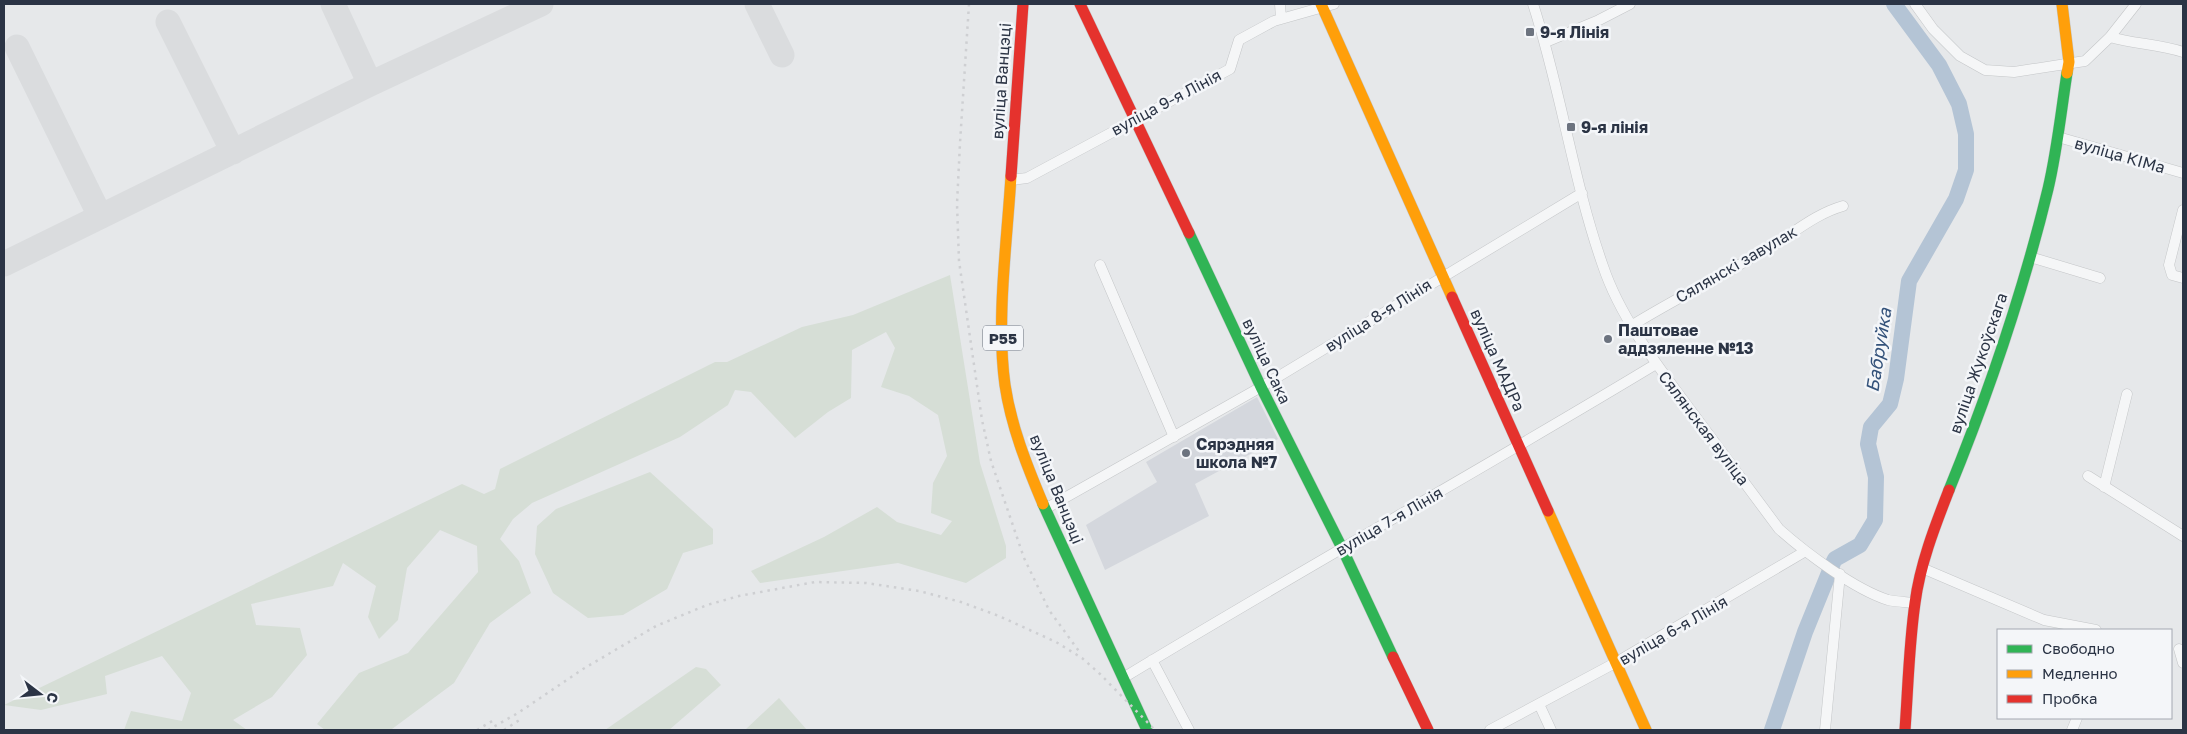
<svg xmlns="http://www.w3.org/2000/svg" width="2187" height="734" font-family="'Golos Text',sans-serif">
	<rect width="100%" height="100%" fill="#e6e8ea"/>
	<path fill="#d4d7dd" d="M 1257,397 L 1278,439 L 1195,484 L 1209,516 L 1105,570 L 1086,525 L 1157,482 L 1146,462 Z"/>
	<path fill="#d6ded6" d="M 950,275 L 980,463 L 1006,546 L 1006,558 L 966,583 L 898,563 L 760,583 L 751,571 L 824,537 L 877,507 L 897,522 L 941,535 L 952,521 L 931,513 L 933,483 L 947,456 L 938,415 L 909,396 L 881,387 L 895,348 L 886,332 L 852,350 L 851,398 L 828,412 L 795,438 L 751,392 L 735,390 L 728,405 L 680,437 L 532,503 L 513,519 L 500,539 L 519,561 L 531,593 L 490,623 L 454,683 L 392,729 L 325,730 L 317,724 L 359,673 L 408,653 L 478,572 L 477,546 L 440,530 L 407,568 L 398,620 L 379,639 L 368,617 L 376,586 L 343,563 L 333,586 L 251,604 L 256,625 L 300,628 L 307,655 L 272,697 L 233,720 L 247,730 L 124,730 L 131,711 L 182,721 L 191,693 L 162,656 L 105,676 L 107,694 L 41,710 L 4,705 L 462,484 L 484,494 L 495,489 L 500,469 L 715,362 L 727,362 L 802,327 L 853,315 Z
		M 650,472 L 713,529 L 713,544 L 683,553 L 667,589 L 623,615 L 588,618 L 553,593 L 535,554 L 537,526 L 556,509 Z
		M 696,667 L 706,669 L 721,685 L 669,730 L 605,730 Z
		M 779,698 L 807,730 L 745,730 Z"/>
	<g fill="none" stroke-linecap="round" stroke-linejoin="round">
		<path stroke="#b4c4d5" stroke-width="16" d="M 1772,730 L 1805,632 L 1833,563 L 1835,559 L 1860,545 L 1875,520 L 1876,477 L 1868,444 L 1871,427 L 1890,404 L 1896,379 L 1909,281 L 1956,199 L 1966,170 L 1966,134 L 1959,104 L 1939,65 L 1894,4"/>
		<path stroke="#dadcde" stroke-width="25" d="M 333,4 L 370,84
			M 757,4 L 782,55
			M 168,22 L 233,152
			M 17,47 L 100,216
			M 4,264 L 370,84 L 541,4"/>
		<defs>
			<path id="street" d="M 1280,4 L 1281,19
				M 1533,4 C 1561,90 1573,181 1603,266 C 1620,317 1657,365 1689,408 C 1719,448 1749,489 1779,529 C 1806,553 1854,589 1888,600 C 1897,602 1907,602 1915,603
				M 1915,4 L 1933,29 L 1960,56 L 1985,70 L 2014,72 L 2085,61 L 2110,37 L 2136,4
				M 2110,37 C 2134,44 2159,44 2183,52
				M 1546,42 L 1599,20 L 1630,4
				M 2058,137 L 2183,173
				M 1011,180 L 1027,178 L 1230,69 L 1239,40 L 1274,21 L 1334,4
				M 2183,210 L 2169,265 L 2172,275 L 2183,278
				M 2030,257 L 2100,278
				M 1100,265 L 1174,437
				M 1631,326 C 1676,298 1724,275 1770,247 C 1794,233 1815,214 1843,206
				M 2088,476 L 2183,536
				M 2104,487 L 2127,394
				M 1045,509 L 1261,387 L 1582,193
				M 1922,568 L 2044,620 L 2096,630
				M 2179,649 L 2183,663
				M 1152,660 L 1189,730
				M 1123,678 C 1299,571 1479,471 1656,364
				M 1539,704 L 1551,730
				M 1490,730 L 1615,663 L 1804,552
				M 1825,730 L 1840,574
				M 2072,730 L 2077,718"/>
			<path id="fast" d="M 1189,233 L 1261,387 L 1342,548 L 1393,657
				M 1949,490 C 1989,392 2023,292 2048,189 C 2057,151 2061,112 2067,73
				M 1043,504 L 1147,730"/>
			<path id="slow" d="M 1321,4 L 1452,297
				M 2062,4 L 2069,62 L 2067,73
				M 1011,176 C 1007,242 996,320 1005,385 C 1011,426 1027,466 1043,504
				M 1548,511 L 1646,730"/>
			<path id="jam" d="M 1080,4 L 1189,233
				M 1011,176 L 1023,4
				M 1452,297 L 1548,511
				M 1393,657 L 1428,730
				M 1905,730 C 1908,688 1909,645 1915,603 C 1920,564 1935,526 1949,490"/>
		</defs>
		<use href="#street" stroke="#c4c6c8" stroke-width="11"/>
		<use href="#fast" stroke="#c4c6c8" stroke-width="12"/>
		<use href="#slow" stroke="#c4c6c8" stroke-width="12"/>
		<use href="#jam" stroke="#c4c6c8" stroke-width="12"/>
		<use href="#street" stroke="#f5f6f7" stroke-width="10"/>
		<use href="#fast" stroke="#30b455" stroke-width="11"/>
		<use href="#slow" stroke="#ff9f0a" stroke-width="11"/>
		<use href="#jam" stroke="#e5322d" stroke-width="11"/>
		<path stroke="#cecfd2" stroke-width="2.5" stroke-dasharray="2.5 5" stroke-linecap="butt" d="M 969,4 L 960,143 L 957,204 L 959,261 L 982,420 L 991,461 L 1024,558 L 1049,610 L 1081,654
			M 477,730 L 494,720
			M 488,730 L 518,713 L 583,669 L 656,626 L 707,605 L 739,596 L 815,582 L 866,583 L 919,591 L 961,602 L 999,616 L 1056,642 L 1082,658 L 1100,674 L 1155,730
			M 504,730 L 521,719"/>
	</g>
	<g fill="#6c737f" stroke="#f4f6f9" stroke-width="2">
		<rect x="1525" y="27" width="10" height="10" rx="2.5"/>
		<rect x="1566" y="122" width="10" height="10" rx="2.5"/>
		<circle cx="1608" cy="339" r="5"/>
		<circle cx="1186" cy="453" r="5"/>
	</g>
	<g text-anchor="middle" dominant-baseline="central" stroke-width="5" stroke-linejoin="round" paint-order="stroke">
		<rect fill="#f4f6f9" stroke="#676e7b" stroke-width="1" x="983" y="325.5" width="40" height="25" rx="4"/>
		<g font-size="15" font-weight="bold" fill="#2b3445">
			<text x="1003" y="338">Р55</text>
		</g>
		<g font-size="16" font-weight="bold" fill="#2b3445" stroke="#f4f6f9" text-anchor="start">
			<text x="1540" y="32">9-я Лінія</text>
			<text x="1581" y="127">9-я лінія</text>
			<text x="1618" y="330">Паштовае<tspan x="1618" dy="18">аддзяленне №13</tspan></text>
			<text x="1196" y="444">Сярэдняя<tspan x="1196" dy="18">школа №7</tspan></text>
		</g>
		<g font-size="16" fill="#2b3445" stroke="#f4f6f9">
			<text transform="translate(1001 81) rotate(-86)">вуліца Ванцэці</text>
			<text transform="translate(1166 102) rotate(-28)">вуліца 9-я Лінія</text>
			<text transform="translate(2120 155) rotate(16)">вуліца КІМа</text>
			<text transform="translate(1736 264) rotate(-30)">Сялянскі завулак</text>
			<text transform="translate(1378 315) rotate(-32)">вуліца 8-я Лінія</text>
			<text transform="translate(1498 360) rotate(66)">вуліца МАДРа</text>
			<text transform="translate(1267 361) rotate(65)">вуліца Сака</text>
			<text transform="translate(1978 363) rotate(-71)">вуліца Жукоўскага</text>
			<text transform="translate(1704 428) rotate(53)">Сялянская вуліца</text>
			<text transform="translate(1057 489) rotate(68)">вуліца Ванцэці</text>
			<text transform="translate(1389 521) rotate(-30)">вуліца 7-я Лінія</text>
			<text transform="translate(1673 630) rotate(-30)">вуліца 6-я Лінія</text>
		</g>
		<g font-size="18" font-style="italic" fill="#34527a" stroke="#f4f6f9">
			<text transform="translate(1878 350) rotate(-81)">Бабруйка</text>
		</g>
	</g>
	<rect width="2187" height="734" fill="none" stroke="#2b3445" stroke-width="10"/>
	<rect x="1997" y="629" width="175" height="90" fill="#f4f6f9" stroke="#a4a8b1"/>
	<rect x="2007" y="645" width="25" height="8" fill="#30b455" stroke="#a4a8b1"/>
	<text x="2042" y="654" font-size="15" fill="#2b3445">Свободно</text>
	<rect x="2007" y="670" width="25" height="8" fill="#ff9f0a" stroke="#a4a8b1"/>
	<text x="2042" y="679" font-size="15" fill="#2b3445">Медленно</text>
	<rect x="2007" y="695" width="25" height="8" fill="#e5322d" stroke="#a4a8b1"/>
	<text x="2042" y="704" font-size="15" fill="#2b3445">Пробка</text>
	<g transform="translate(40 694) rotate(106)" stroke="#f4f6f9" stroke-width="4" paint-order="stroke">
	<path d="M0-4L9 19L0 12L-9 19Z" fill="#2b3445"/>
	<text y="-8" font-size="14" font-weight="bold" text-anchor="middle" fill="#2b3445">С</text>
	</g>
</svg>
